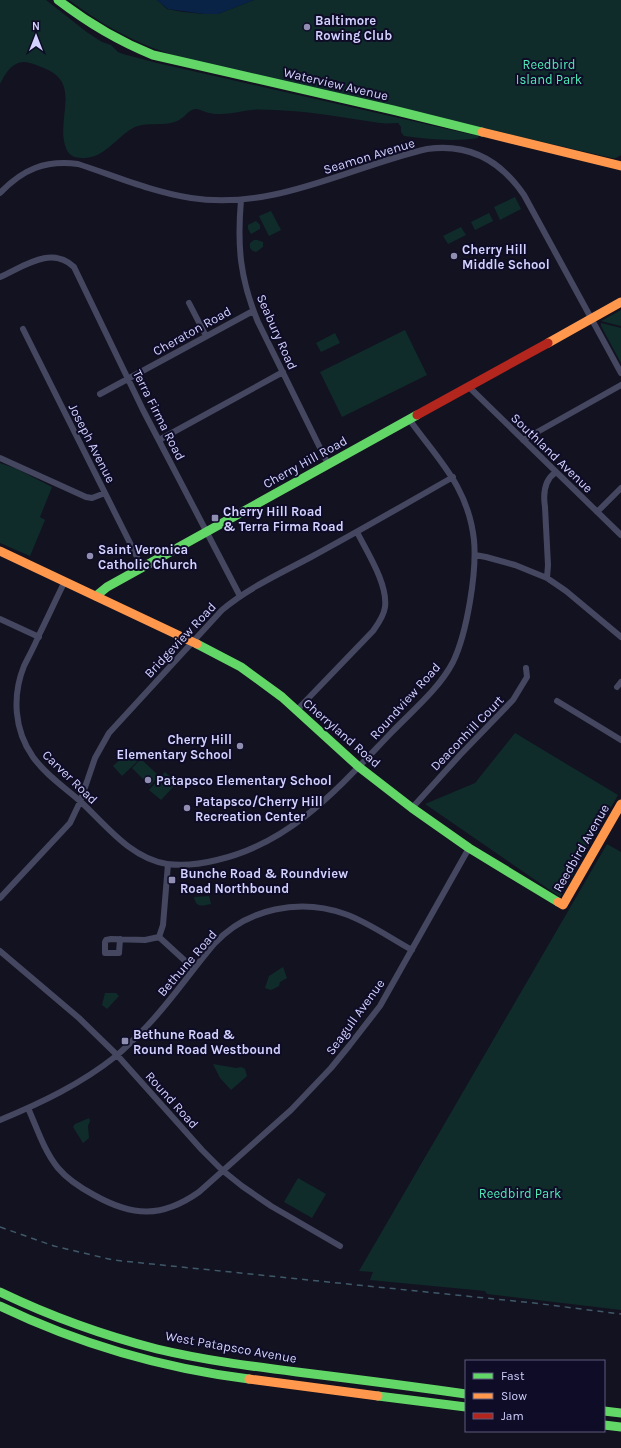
<svg xmlns="http://www.w3.org/2000/svg" width="621" height="1448" font-family="Karla,sans-serif">
	<rect width="100%" height="100%" fill="#131220"/>
	<path fill="#0f2c2a" d="M 0,0 L 46,0 L 88,33 L 102,42 L 111,45 L 118,52 L 123,54 L 157,63 L 478,136 L 478,138 C 453,142 429,139 404,136 L 401,132 L 401,127 L 398,123 C 392,123 386,124 380,123 C 345,118 310,111 275,110 C 267,110 259,109 251,110 C 241,111 231,114 221,114 C 217,114 213,114 209,113 C 203,112 198,107 192,110 C 186,113 183,119 177,121 C 164,127 146,121 133,128 C 117,137 105,157 85,158 C 76,158 69,157 66,148 C 55,121 82,84 46,69 C 39,66 31,62 23,62 C 11,63 5,74 0,84 Z
		M 69,0 L 157,0 L 167,9 L 183,12 L 204,14 L 218,14 L 254,0 L 621,0 L 621,155 L 616,158 L 612,158 L 189,60 C 143,47 108,29 69,0 Z
		M 515,197 L 521,209 L 500,220 L 494,207 Z
		M 271,211 L 281,230 L 269,236 L 259,216 Z
		M 489,213 L 493,221 L 475,230 L 471,222 Z
		M 256,221 L 260,225 L 260,229 L 251,234 L 248,229 L 248,225 Z
		M 461,227 L 466,235 L 448,244 L 443,236 Z
		M 257,240 L 263,242 L 263,247 L 256,252 L 253,251 L 250,248 L 250,243 L 254,240 Z
		M 621,310 L 621,326 L 601,321 L 603,320 Z
		M 601,323 L 621,328 L 621,363 L 601,326 Z
		M 405,330 L 427,375 L 342,417 L 320,372 Z
		M 335,333 L 340,343 L 321,352 L 316,343 Z
		M 0,463 L 17,469 L 52,487 L 40,517 L 45,520 L 30,556 L 0,543 Z
		M 515,733 L 618,795 L 560,897 L 425,804 L 475,783 Z
		M 131,749 L 140,759 L 122,776 L 113,766 Z
		M 141,759 L 159,776 L 150,786 L 132,768 Z
		M 165,772 L 177,783 L 161,800 L 149,790 Z
		M 607,844 L 621,852 L 621,1310 L 487,1294 L 485,1291 L 370,1280 L 373,1272 L 359,1271 Z
		M 209,896 L 211,904 C 202,906 196,908 194,897 Z
		M 283,967 L 287,978 L 280,982 L 279,986 L 271,990 L 265,988 L 269,976 Z
		M 105,993 L 116,993 L 119,996 L 107,1009 L 102,1005 Z
		M 213,1064 L 236,1068 L 241,1067 L 245,1069 L 247,1076 L 231,1090 L 220,1078 Z
		M 89,1118 L 90,1121 L 88,1126 L 89,1138 L 83,1143 L 73,1127 L 75,1124 Z
		M 298,1178 L 326,1194 L 312,1218 L 284,1202 Z"/>
	<path fill="#082346" d="M 157,0 L 254,0 L 218,14 L 204,14 L 168,9 Z"/>
	<g fill="none" stroke-linecap="round" stroke-linejoin="round">
		<path stroke="#454761" stroke-width="6" d="M 0,193 C 23,169 45,160 78,164 C 115,176 152,192 191,198 C 274,211 349,167 427,149 C 470,143 501,161 524,195 L 621,373
			M 241,200 C 237,246 240,279 258,322 L 328,464
			M 0,277 C 23,267 51,245 74,267 L 143,410 L 240,596
			M 189,303 L 206,336
			M 23,329 L 142,567
			M 468,386 L 621,535
			M 100,394 L 253,311
			M 159,440 L 283,372
			M 523,440 L 621,385
			M 0,458 L 86,497 L 92,498 L 105,493
			M 597,512 L 621,488
			M 475,555 L 486,557 L 515,565 L 547,578 L 566,591 L 621,637
			M 547,578 L 548,565 L 545,507 C 543,494 544,480 556,472
			M 65,581 C 56,599 48,617 39,635 C 35,645 29,656 24,666 C 12,696 14,730 33,757 C 45,774 64,787 80,801 C 106,825 130,858 167,864 C 183,866 201,864 217,860 C 292,843 340,786 391,733 C 412,711 439,689 453,662 C 467,633 477,572 474,540 C 468,486 438,460 409,419
			M 0,619 L 39,637
			M 617,687 L 621,682
			M 557,701 L 621,740
			M 296,711 L 373,631 C 378,624 384,616 385,607 C 388,584 367,552 357,532
			M 412,808 L 460,755 L 513,700 L 527,677 L 526,668
			M 0,898 L 70,823 L 80,802 L 95,758 L 109,733 L 222,610 C 248,588 281,573 311,557 C 359,531 406,504 453,477
			M 159,937 L 163,925 L 168,864
			M 159,937 L 194,969
			M 120,939 L 119,953 L 105,953 L 105,942 L 106,940 L 111,939 L 145,940 L 159,937
			M 0,951 L 79,1018 L 117,1055 L 202,1150 L 222,1170 L 242,1186 L 271,1206 L 340,1246
			M 28,1108 C 37,1128 44,1151 58,1168 C 68,1180 81,1188 94,1195 C 133,1217 162,1218 199,1192 L 291,1110 L 331,1068 L 349,1046 L 380,1006 L 469,848
			M 0,1120 C 41,1103 81,1084 116,1056 C 127,1047 137,1036 147,1026 C 171,1001 191,971 214,944 C 247,908 300,898 345,914 C 368,922 390,938 412,950"/>
		<path stroke="#63d668" stroke-width="9" d="M 58,0 C 88,23 118,41 153,55 L 393,110 L 482,132
			M 96,596 L 107,587 L 417,415
			M 197,644 L 241,667 L 282,697 L 359,767 L 412,808 L 469,848 L 558,902
			M 0,1292 C 50,1316 102,1335 157,1349 C 203,1360 250,1366 297,1372 C 354,1379 410,1386 466,1394
			M 0,1306 C 79,1344 162,1368 249,1379
			M 378,1396 L 466,1407
			M 604,1411 L 621,1413
			M 604,1425 L 621,1427"/>
		<path stroke="#ff974d" stroke-width="9" d="M 482,132 L 621,166
			M 548,343 L 621,302
			M 0,551 L 197,644
			M 558,902 L 563,905 L 621,804
			M 249,1379 L 378,1396"/>
		<path stroke="#b3261e" stroke-width="9" d="M 417,415 L 548,343"/>
		<path stroke="#3f5969" stroke-width="1.5" stroke-dasharray="6 5" stroke-linecap="butt" d="M 0,1227 L 54,1246 L 113,1260 L 534,1303 L 621,1314"/>
	</g>
	<g fill="#8f8eb1" stroke="#0e0c26" stroke-width="1.5">
		<circle cx="307" cy="27" r="4"/>
		<circle cx="454" cy="256" r="4"/>
		<rect x="211" y="514" width="8" height="8" rx="2"/>
		<circle cx="90" cy="556" r="4"/>
		<circle cx="240" cy="746" r="4"/>
		<circle cx="148" cy="780" r="4"/>
		<circle cx="187" cy="808" r="4"/>
		<rect x="168" y="876" width="8" height="8" rx="2"/>
		<rect x="121" y="1037" width="8" height="8" rx="2"/>
	</g>
	<g text-anchor="middle" dominant-baseline="central" stroke-width="4" stroke-linejoin="round" paint-order="stroke">
		<g font-size="13" font-weight="bold" fill="#d2d1ff" stroke="#0e0c26" text-anchor="start">
			<text x="315" y="20">Baltimore<tspan x="315" dy="15">Rowing Club</tspan></text>
			<text x="462" y="249">Cherry Hill<tspan x="462" dy="15">Middle School</tspan></text>
			<text x="223" y="511">Cherry Hill Road<tspan x="223" dy="15">&amp; Terra Firma Road</tspan></text>
			<text x="98" y="549">Saint Veronica<tspan x="98" dy="15">Catholic Church</tspan></text>
			<text x="232" y="739" text-anchor="end">Cherry Hill<tspan x="232" dy="15">Elementary School</tspan></text>
			<text x="156" y="780">Patapsco Elementary School</text>
			<text x="195" y="801">Patapsco/Cherry Hill<tspan x="195" dy="15">Recreation Center</tspan></text>
			<text x="180" y="873">Bunche Road &amp; Roundview<tspan x="180" dy="15">Road Northbound</tspan></text>
			<text x="133" y="1034">Bethune Road &amp;<tspan x="133" dy="15">Round Road Westbound</tspan></text>
		</g>
		<g font-size="13" fill="#50ebb7" stroke="#0e0c26">
			<text x="549" y="64">Reedbird<tspan x="549" dy="15">Island Park</tspan></text>
			<text x="520" y="1193">Reedbird Park</text>
		</g>
		<g font-size="13" fill="#d2d1ff" stroke="#0e0c26">
			<text transform="translate(336 84) rotate(13)">Waterview Avenue</text>
			<text transform="translate(369 156) rotate(-17)">Seamon Avenue</text>
			<text transform="translate(192 331) rotate(-29)">Cheraton Road</text>
			<text transform="translate(277 332) rotate(66)">Seabury Road</text>
			<text transform="translate(159 415) rotate(63)">Terra Firma Road</text>
			<text transform="translate(92 443) rotate(63)">Joseph Avenue</text>
			<text transform="translate(552 453) rotate(44)">Southland Avenue</text>
			<text transform="translate(305 462) rotate(-29)">Cherry Hill Road</text>
			<text transform="translate(180 640) rotate(-47)">Bridgeview Road</text>
			<text transform="translate(405 701) rotate(-48)">Roundview Road</text>
			<text transform="translate(342 733) rotate(41)">Cherryland Road</text>
			<text transform="translate(467 733) rotate(-46)">Deaconhill Court</text>
			<text transform="translate(70 777) rotate(44)">Carver Road</text>
			<text transform="translate(581 848) rotate(-60)">Reedbird Avenue</text>
			<text transform="translate(187 963) rotate(-49)">Bethune Road</text>
			<text transform="translate(355 1017) rotate(-54)">Seagull Avenue</text>
			<text transform="translate(172 1100) rotate(48)">Round Road</text>
			<text transform="translate(231 1347) rotate(10)">West Patapsco Avenue</text>
		</g>
	</g>
	<rect x="465" y="1360" width="140" height="72" fill="#0e0c26" stroke="#5c5b7d"/>
	<rect x="473" y="1373" width="20" height="6" fill="#63d668" stroke="#5c5b7d"/>
	<text x="501" y="1380" font-size="12" fill="#d2d1ff">Fast</text>
	<rect x="473" y="1393" width="20" height="6" fill="#ff974d" stroke="#5c5b7d"/>
	<text x="501" y="1400" font-size="12" fill="#d2d1ff">Slow</text>
	<rect x="473" y="1413" width="20" height="6" fill="#b3261e" stroke="#5c5b7d"/>
	<text x="501" y="1420" font-size="12" fill="#d2d1ff">Jam</text>
	<g transform="translate(36 36)" stroke="#0e0c26" stroke-width="3" paint-order="stroke">
	<path d="M0-3L7 15L0 10L-7 15Z" fill="#d2d1ff"/>
	<text y="-6" font-size="11" font-weight="bold" text-anchor="middle" fill="#d2d1ff">N</text>
	</g>
</svg>
